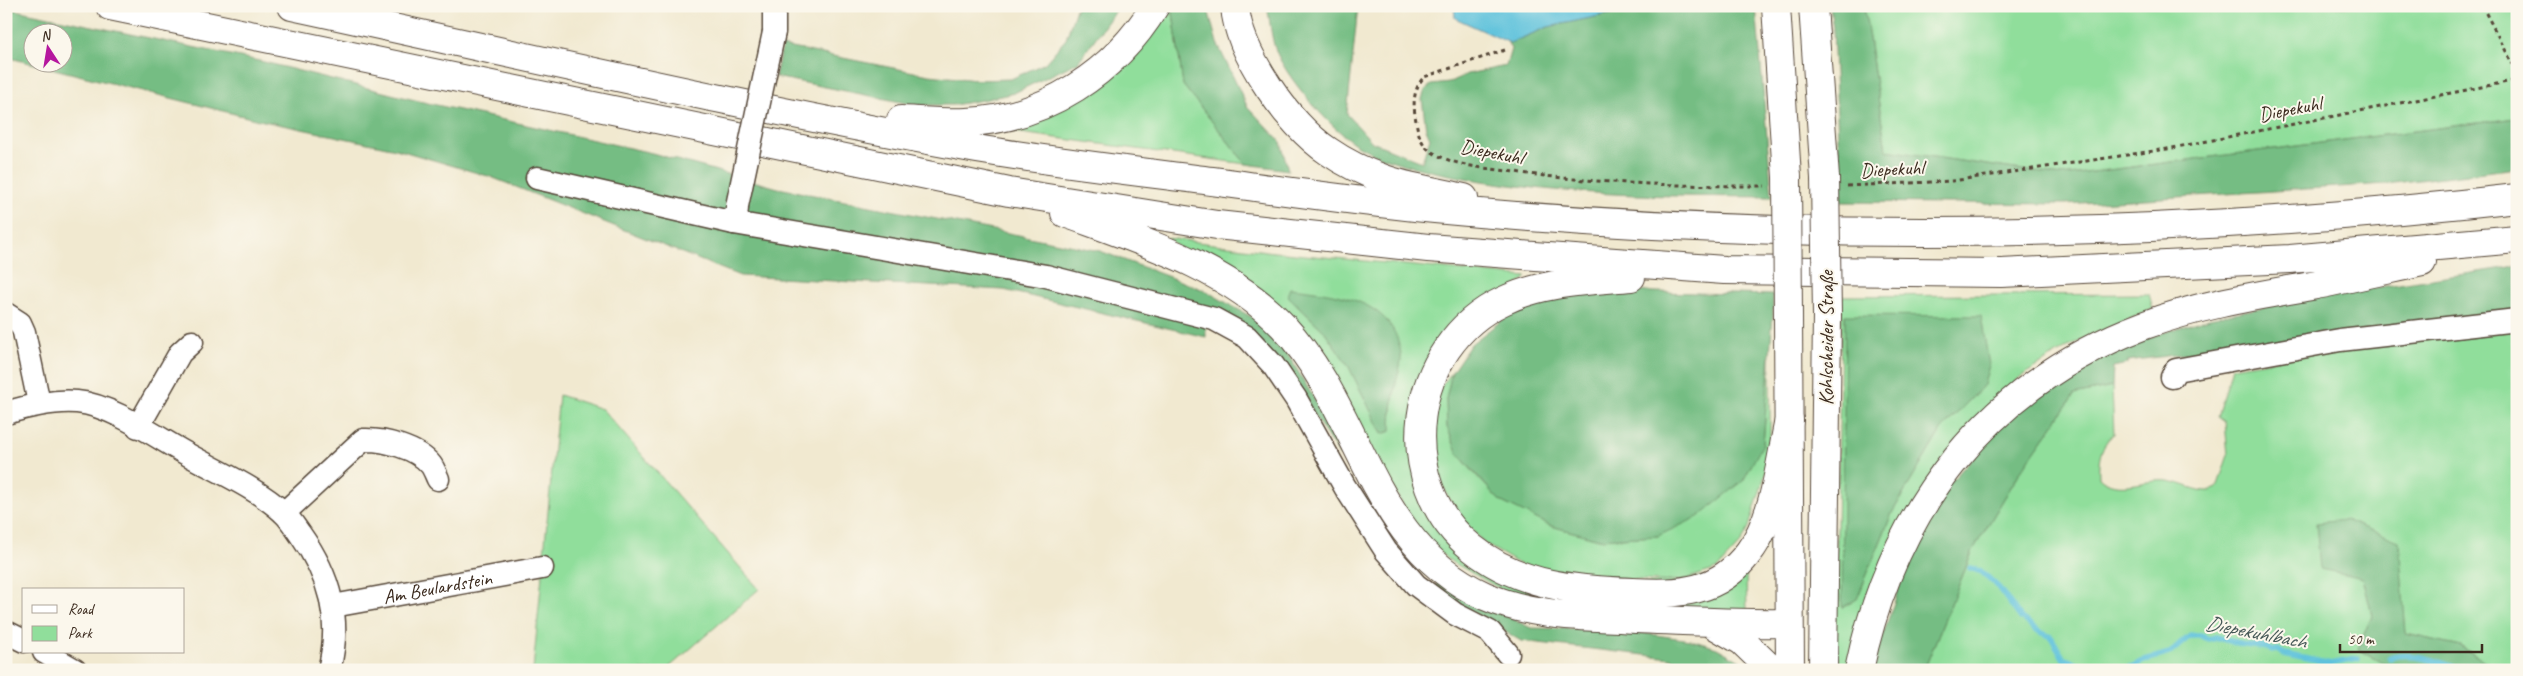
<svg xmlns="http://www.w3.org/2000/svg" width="2523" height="676" font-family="Caveat,sans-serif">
	<rect width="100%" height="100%" fill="#fbf7ec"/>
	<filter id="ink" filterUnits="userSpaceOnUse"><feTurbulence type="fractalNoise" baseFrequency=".02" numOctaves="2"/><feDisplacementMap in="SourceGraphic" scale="10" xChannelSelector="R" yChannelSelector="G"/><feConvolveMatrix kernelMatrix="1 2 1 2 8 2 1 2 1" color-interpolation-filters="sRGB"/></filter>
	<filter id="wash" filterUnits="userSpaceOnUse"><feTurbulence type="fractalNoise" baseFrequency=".0096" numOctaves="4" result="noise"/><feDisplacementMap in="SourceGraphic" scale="20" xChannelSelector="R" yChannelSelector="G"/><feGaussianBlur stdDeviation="1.12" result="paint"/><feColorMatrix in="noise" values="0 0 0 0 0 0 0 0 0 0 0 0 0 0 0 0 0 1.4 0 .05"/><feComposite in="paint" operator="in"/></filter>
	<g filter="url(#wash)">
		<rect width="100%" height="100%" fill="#f1e9d0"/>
		<path fill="#90de9b" stroke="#66845c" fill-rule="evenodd" d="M 1172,6 L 1183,85 L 1246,164 L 1013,132 L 1018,125 L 1156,22 Z
			M 1864,6 L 2517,6 L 2517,118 L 2062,176 L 1886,150 Z
			M 1167,238 L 1274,252 L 1527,277 L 1429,360 L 1429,511 L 1549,595 L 1746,572 L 1747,613 L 1661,611 L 1511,595 L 1447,559 L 1414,526 L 1334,379 ZM 1287,295 L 1401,356 L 1394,390 L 1390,431 L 1382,433 L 1348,365 L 1325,332 Z
			M 2149,294 L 2153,309 L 2076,342 L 2020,377 L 1973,424 L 1850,670 L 1834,670 L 1842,296 ZM 1845,316 L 1984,385 L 1941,430 L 1892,513 L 1857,599 Z
			M 2517,321 L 2517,670 L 2499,670 L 2460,646 L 2406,634 L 2404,611 L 2363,578 L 2372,615 L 2358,649 L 2396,670 L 1924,670 L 1973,550 L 2020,472 L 2074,395 L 2112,387 L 2114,434 C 2100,445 2098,461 2099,477 C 2118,495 2145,478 2168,481 C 2182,483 2197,492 2210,491 L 2217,488 L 2228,455 L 2225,422 L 2218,417 L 2232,367 Z
			M 1770,356 L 1770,459 L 1748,530 L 1741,543 L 1717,569 L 1676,582 L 1571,576 L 1523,566 L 1485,544 L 1456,513 L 1436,472 L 1431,429 L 1438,391 L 1452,372 L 1446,399 L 1447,427 L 1458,454 L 1475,474 L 1500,501 L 1551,526 L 1599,539 L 1658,536 L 1763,444 Z
			M 559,395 L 602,409 L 759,589 L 666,670 L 533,670 Z"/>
		<path fill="#74bd83" stroke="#587450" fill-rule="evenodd" d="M 1077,6 L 1119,6 L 1078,62 L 1014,93 L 983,100 L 953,105 L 916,105 L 775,77 L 782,46 L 929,75 L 977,80 L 1011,79 L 1045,63 L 1066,39 Z
			M 1172,6 L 1207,6 L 1217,43 L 1247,106 L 1281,142 L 1288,170 L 1246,164 L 1183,85 Z
			M 1267,6 L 1358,6 L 1347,114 L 1372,142 L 1422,162 L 1430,138 L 1426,129 L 1422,99 L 1425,90 L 1431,85 L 1449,83 L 1467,74 L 1506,66 L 1511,49 L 1507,41 L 1511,43 L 1548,27 L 1647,6 L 1756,6 L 1772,197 C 1667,196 1569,197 1465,178 C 1429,171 1390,164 1357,145 C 1331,129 1287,79 1276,51 C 1271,38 1270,20 1267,6 Z
			M 1830,6 L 1864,6 L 1886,150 L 2062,176 L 2517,118 L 2517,168 L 2386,184 L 2065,204 L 1841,202 L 1833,29 Z
			M 6,8 L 264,62 L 423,102 L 652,153 L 778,188 L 1100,251 L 1204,290 L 1255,319 L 1289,356 L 1315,400 L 1340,456 L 1307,405 L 1205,312 L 1206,337 L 1004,290 L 740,276 L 491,177 L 396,149 L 259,120 L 6,57 ZM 32,32 L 62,32 L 62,62 L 32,62 Z
			M 2517,266 L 2517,312 L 2127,361 L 2127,364 L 2113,367 L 2112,387 L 2074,395 L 2020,472 L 1973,550 L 1924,670 L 1871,670 L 1912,550 L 1945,488 L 2006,421 L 2078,367 L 2113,349 L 2209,318 L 2321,296 Z
			M 1290,288 C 1335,293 1395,299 1401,355 C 1402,365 1396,378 1395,389 C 1392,403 1391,417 1391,431 L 1382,434 L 1348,365 L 1325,332 L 1287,295 Z
			M 1618,291 L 1773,295 L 1773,314 L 1763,444 L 1743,481 L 1698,517 L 1658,536 L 1599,539 L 1551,526 L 1500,501 L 1458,454 L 1447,427 L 1446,399 L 1452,372 L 1471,344 L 1506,317 L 1542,303 L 1579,294 Z
			M 1845,315 L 1981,316 L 1989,365 L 1984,385 L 1941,430 L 1892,513 L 1857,599 L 1842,608 Z
			M 2345,520 L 2399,541 L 2406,634 L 2460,646 L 2499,670 L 2396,670 L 2358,649 L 2372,615 L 2363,578 L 2320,569 L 2316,523 Z
			M 1437,583 L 1531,628 L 1621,630 L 1691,640 L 1717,648 L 1740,661 L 1749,670 L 1695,670 L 1671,658 L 1521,641 L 1436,591 Z"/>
		<path fill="#5ec2dc" stroke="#4c767d" d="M 1454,6 L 1647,6 L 1548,27 L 1510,43 L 1455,18 Z"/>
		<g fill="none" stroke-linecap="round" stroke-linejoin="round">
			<path stroke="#5ec2dc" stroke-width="5.5" d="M 1970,568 L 1982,572 L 1998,587 L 2021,618 L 2040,632 L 2051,637 L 2064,659 C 2072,659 2073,663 2079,665 C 2087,667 2102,667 2112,670
				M 2390,658 C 2409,651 2440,660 2458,670
				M 2125,670 L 2145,660 L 2170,653 L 2190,636 L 2201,636 L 2209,639 L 2216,637 L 2239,644 L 2268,648 L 2272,651 L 2278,650 L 2284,654 L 2330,664 L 2358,659"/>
		</g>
	</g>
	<g filter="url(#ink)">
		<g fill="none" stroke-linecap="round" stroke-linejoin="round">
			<defs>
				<g id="minor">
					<path d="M 774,6 L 774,32"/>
					<path d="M 537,178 L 734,223 L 737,209"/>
					<path d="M 734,223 L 1046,276 L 1214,319 L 1247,337 L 1273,365 L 1296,399 L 1345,487 L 1386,551 L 1416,585 L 1455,614 L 1490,632 L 1508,654"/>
					<path d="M 6,314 L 20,323 L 24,332 L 39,403"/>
					<path d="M 2172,377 L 2176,370 L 2340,340 L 2517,320"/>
					<path d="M 6,413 C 29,406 53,400 77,402 C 112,405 156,437 187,454 C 219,472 257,488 284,513 C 290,519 295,527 300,534 C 330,576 342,619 329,670"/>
					<path d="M 138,427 L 180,353 L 192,342"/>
					<path d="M 284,513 L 363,440 C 383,439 418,448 431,465 C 434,469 436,475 438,479"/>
					<path id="s1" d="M 333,606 L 542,568"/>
					<path d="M 6,632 L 24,641"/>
					<path d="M 44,652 L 75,670"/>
				</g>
				<path id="major" d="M 1776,6 L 1787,177
					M 1813,6 L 1825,178
					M 1788,315 L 1790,670
					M 1823,670 L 1827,315"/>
				<path id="highway" d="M 110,6 L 1009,192 L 1217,225 L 1428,248 L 1724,270 L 2001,273 L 2290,259 L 2517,239
					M 292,6 C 520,55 747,108 977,149 C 1054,162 1133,171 1212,181 C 1286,191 1361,202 1435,209 C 1795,243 2158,239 2517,198
					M 1235,6 C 1238,53 1289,125 1328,151 C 1344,162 1364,172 1382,178 C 1408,188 1437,191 1464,198
					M 901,120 C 923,121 945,123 967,122 C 1045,119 1115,72 1155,6
					M 1065,213 C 1139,240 1228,267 1283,326 C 1362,410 1370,545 1485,596 C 1533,617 1585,616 1636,619 C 1687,621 1738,624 1789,623
					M 1631,277 C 1587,281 1543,282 1503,301 C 1409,345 1390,482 1472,548 C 1519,586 1575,590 1632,592 C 1680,594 1718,594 1749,552 C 1775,518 1780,461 1789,420
					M 1711,623 L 1742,641 L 1772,670
					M 1859,670 C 1893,507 1988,384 2145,325 C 2199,305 2255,296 2311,286 C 2348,279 2385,270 2422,262"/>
			</defs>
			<use href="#minor" stroke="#564739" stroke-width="25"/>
			<use href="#major" stroke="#564739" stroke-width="30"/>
			<use href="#highway" stroke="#564739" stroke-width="30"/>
			<path stroke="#564739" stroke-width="3" stroke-dasharray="4 4" stroke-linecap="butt" d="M 2482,6 L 2517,72
				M 1505,50 L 1424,77 C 1414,88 1413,101 1415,115 C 1417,128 1419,144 1432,152 C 1454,166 1483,168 1508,171 C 1593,184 1680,186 1765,186
				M 1847,186 L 1952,181 L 2167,149 L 2517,80"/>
			<use href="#minor" stroke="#fff" stroke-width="22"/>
			<use href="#major" stroke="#fff" stroke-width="28"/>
			<use href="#highway" stroke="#fff" stroke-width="28"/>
			<defs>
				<path id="minor-bridge" d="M 737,206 L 774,32"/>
				<path id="major-bridge" d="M 1787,177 L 1788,315
					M 1825,178 L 1827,315"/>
			</defs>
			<use href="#minor-bridge" stroke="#564739" stroke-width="25" stroke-linecap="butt"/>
			<use href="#major-bridge" stroke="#564739" stroke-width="30" stroke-linecap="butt"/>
			<use href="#minor-bridge" stroke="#fff" stroke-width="22"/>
			<use href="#major-bridge" stroke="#fff" stroke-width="28"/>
		</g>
	</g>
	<g text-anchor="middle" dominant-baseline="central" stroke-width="4" stroke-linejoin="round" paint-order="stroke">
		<g font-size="20" fill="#3b2a1e" stroke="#fbf7ec">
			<text transform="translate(2290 109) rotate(-11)">Diepekuhl</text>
			<text transform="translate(1492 152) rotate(11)">Diepekuhl</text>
			<text transform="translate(1892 169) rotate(-3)">Diepekuhl</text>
			<text transform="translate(1826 338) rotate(-90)">Kohlscheider Straße</text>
			<text stroke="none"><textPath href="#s1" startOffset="106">Am Beulardstein</textPath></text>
		</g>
		<g font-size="21" font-style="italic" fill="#465857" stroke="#fbf7ec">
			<text transform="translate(2256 632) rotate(11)">Diepekuhlbach</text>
		</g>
	</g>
	<rect width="2523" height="676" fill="none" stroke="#fbf7ec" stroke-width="25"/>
	<rect x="22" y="588" width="162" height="65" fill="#fbf7ec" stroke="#aea59a"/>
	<rect x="32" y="605" width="25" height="8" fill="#ffffff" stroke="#aea59a"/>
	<text x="68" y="614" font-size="15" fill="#3b2a1e">Road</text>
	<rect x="32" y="626" width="25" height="15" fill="#90de9b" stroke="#aea59a"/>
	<text x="68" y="638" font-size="15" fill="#3b2a1e">Park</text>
	<g transform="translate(48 48) rotate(348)"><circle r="24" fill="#fbf7ec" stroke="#aea59a"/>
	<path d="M0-4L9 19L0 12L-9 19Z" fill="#b5179e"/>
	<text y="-8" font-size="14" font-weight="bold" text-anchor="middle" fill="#3b2a1e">N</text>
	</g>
	<path d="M2340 644v8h142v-8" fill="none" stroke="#3b2a1e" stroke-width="2.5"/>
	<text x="2348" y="644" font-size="15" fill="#3b2a1e" stroke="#fbf7ec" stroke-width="4" paint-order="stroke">50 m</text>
</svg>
